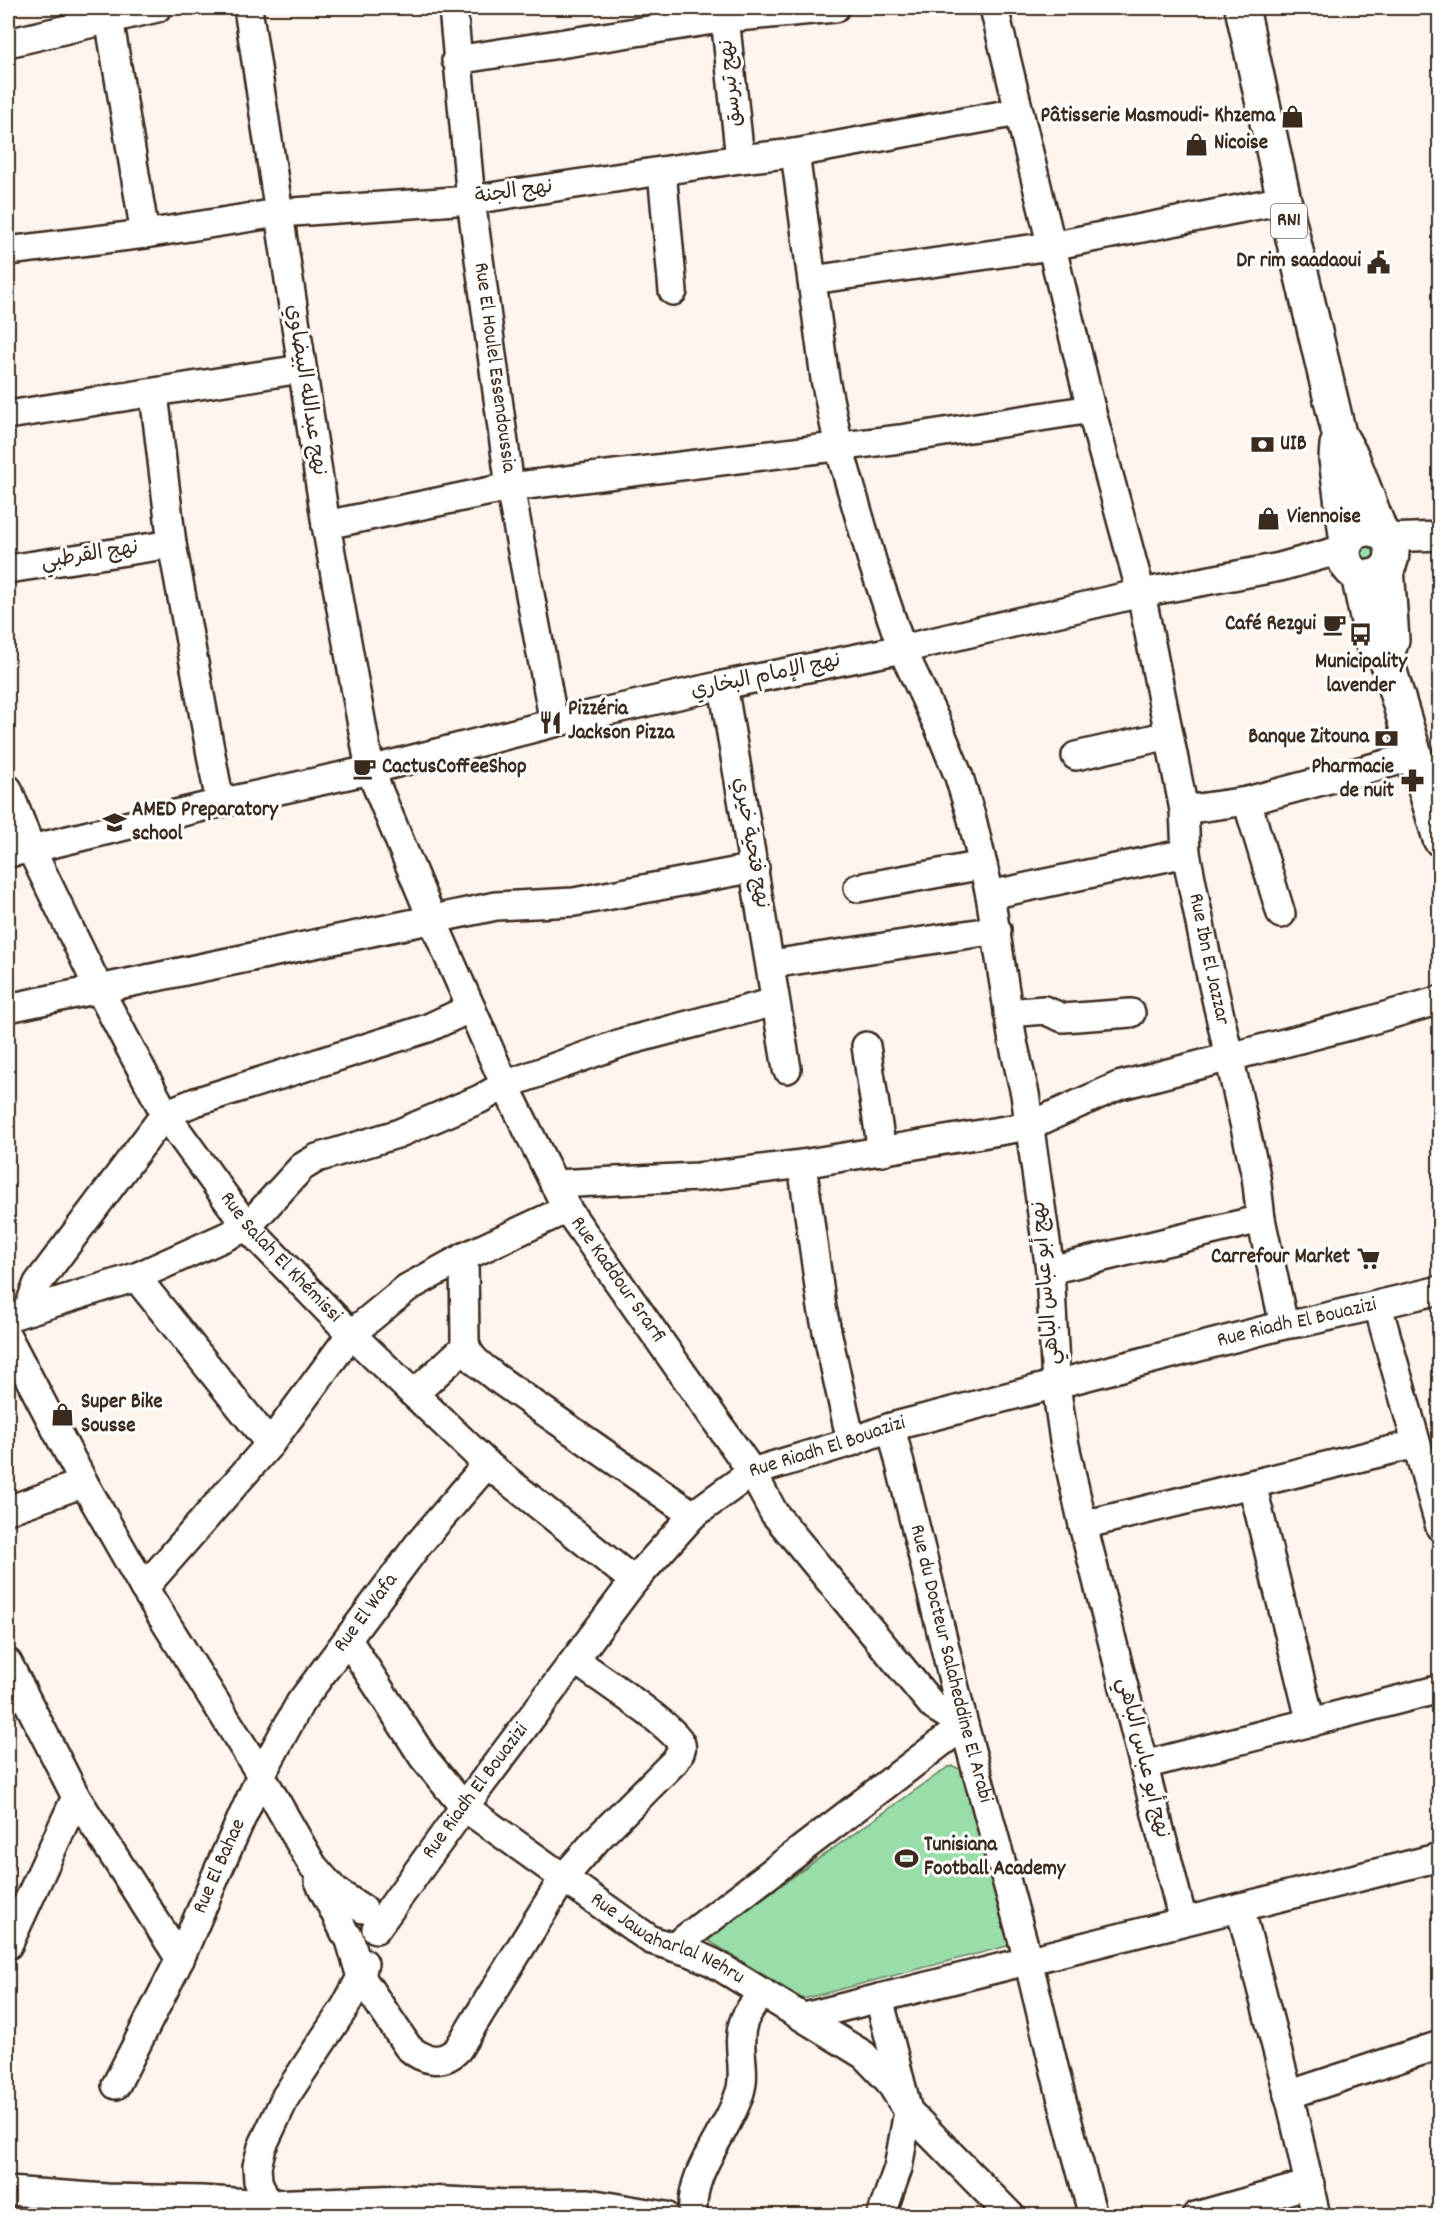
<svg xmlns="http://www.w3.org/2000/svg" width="1447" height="2223" font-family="Dekko,'Playpen Sans Arabic',sans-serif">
	<rect width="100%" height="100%" fill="#fff5ef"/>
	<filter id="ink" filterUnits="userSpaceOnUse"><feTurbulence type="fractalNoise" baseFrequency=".0167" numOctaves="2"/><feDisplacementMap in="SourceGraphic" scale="12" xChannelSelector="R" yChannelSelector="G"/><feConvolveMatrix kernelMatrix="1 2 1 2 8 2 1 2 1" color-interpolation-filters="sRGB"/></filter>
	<g filter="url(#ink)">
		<path fill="#99dda9" stroke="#6a8464" stroke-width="1.5" d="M1356 554a12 12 0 1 1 24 0a12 12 0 1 1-24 0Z
			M 953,1766 L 967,1772 L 1012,1934 L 1007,1946 L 803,1999 L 709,1941 L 708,1937 L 948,1767 Z"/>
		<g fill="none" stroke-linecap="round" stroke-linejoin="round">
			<path stroke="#7290a0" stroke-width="5" d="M 8,2209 L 182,2216
				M 362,2213 L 385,2216"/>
			<defs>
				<g id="minor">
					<path id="s1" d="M 248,8 L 326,525 L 370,770 L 432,919 L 505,1085 L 567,1209 L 752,1472 L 774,1513 L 933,1706 L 964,1725 L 674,1947"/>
					<path id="s2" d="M 453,8 L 471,200 L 510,487 L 554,723"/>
					<path d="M 724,8 L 740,159"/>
					<path id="s3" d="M 994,8 L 1091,409 L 1141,593 L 1184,810 L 1186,853 L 1206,954 L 1256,1176 L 1261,1219 L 1284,1325"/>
					<path d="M 109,18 L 145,234"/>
					<path d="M 8,43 L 157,8"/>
					<path d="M 456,60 L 726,18 L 835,8"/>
					<path d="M 795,153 L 825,379 L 839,447 L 873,564 L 902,649 L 939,728 L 959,777 L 972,819 L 990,895 L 1013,1042 L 1025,1094 L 1050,1270 L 1056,1385 L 1064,1441 L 1083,1525 L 1183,1921"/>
					<path d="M 662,171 L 673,291"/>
					<path d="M 8,251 L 145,234 L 278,213 L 471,200 L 740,159 L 795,153 L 1018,112"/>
					<path d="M 812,280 L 1051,246 L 1284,200"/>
					<path d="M 154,394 L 172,544 L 220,803"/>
					<path d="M 8,415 L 301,369"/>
					<path d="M 326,525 L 510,487 L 900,439 L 1091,409"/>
					<path d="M 1387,538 L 1440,536"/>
					<path d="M 8,569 L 172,544"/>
					<path d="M 723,685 L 787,1069"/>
					<path d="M 1076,756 L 1169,735"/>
					<path id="s4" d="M 8,789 L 31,849 L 99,989 L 165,1114 L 247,1227 L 351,1334 L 487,1464 L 634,1581"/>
					<path d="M 1247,801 L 1281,914"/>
					<path d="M 1184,810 L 1247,801 L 1416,756"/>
					<path d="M 8,853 L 31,849 L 220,803 L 370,770 L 554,723 L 723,685 L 902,649 L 1141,593 L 1280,567 L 1344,549"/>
					<path d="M 858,888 L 983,865"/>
					<path d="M 990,895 L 1186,853"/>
					<path d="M 771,964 L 997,930"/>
					<path d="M 8,1008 L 496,906 L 574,902 L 755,868"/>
					<path d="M 1008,1013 L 1044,1010 L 1063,1018 L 1131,1013"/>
					<path d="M 866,1046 L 882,1152"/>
					<path d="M 802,1164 L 822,1308 L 851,1442"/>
					<path d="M 554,1184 L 698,1177 L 802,1164 L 1029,1126 L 1118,1086 L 1365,1022 L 1440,1000"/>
					<path d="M 464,1257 L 465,1340 C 466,1357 483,1367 495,1377 L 693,1515"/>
					<path d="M 1050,1270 L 1261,1219"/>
					<path d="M 136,1277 L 270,1444"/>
					<path d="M 1378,1306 L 1440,1527"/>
					<path d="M 30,1310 L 31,1301 L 38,1283 L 165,1114 L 195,1102 L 428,1028 L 471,1008"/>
					<path d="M 8,1317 L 136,1277 L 247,1227 L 302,1167 L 317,1158 L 397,1134 L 480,1099 L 505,1085 L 624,1042 L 775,1002"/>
					<path d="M 8,1338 L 84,1483 L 144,1588 L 261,1775 L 313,1866 L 335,1891 L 363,1909"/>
					<path d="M 414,1394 L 465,1347"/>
					<path id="s5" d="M 891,1427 L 964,1725 L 1028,1960 L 1062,2100 L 1093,2216"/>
					<path d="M 1252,1484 L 1311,1723"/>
					<path d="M 8,1510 L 84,1483"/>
					<path d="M 1083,1525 L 1416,1444"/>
					<path d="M 144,1588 L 270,1444 L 351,1334 L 407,1288 L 464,1257 L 567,1209"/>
					<path id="s6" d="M 348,1640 L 423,1757 L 464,1807 L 651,1940 L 692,1953 L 714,1963 L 864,2055 L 889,2081 L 908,2111 L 1011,2216"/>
					<path d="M 8,1663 L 76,1797 L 180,1959"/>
					<path d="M 1144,1765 L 1440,1689"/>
					<path d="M 319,1881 L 345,1933"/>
					<path d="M 1240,1907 L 1292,2108 L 1316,2216"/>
					<path id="s7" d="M 376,1929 L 464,1807 L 634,1581 L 693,1515 L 752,1472 L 851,1442 L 891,1427 L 1284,1325 L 1305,1322 L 1440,1290"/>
					<path d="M 349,1937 L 361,1977 L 408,2047 C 423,2061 443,2065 458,2049 L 564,1877 L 598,1838 L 675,1761 C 678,1756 683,1750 681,1744 C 678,1729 591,1672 575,1660"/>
					<path d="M 8,1945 L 76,1797"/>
					<path d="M 879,1998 L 908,2111 L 898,2168 L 881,2216"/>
					<path d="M 804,2017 L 1440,1857"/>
					<path id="s8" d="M 116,2085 L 180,1959 L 217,1873 L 261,1775 L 300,1703 L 417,1546 L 487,1464"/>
					<path d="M 1288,2095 L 1440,2045"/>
					<path d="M 8,2191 L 107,2198 L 202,2200 L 268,2204 L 405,2199 L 508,2204 L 589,2203 L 666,2216"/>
					<path d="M 272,2216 L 258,2181 L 257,2166 L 262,2147 L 286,2096 L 345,2007 L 361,1977 L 364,1963"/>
					<path d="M 693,2216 C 689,2169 727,2135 740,2092 C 747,2070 736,2045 743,2024 C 746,2012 756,2002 762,1992"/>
					<path d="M 1196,2216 L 1310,2184"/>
				</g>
				<path id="major" d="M 1242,8 L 1284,200 L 1339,434 L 1352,457 L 1381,533
					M 1337,445 L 1336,459 L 1347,542
					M1344 553a24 24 0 1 1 48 0a24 24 0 1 1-48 0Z
					M 1358,575 L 1373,645 L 1386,658 L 1440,839
					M 1386,658 L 1392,640 L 1387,568"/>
			</defs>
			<use href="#minor" stroke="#3b2a1e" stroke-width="32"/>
			<use href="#major" stroke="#3b2a1e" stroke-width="38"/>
			<use href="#minor" stroke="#fff" stroke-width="27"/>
			<use href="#major" stroke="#fff" stroke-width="33"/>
		</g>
	</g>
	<defs>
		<symbol id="shop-bare" viewBox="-9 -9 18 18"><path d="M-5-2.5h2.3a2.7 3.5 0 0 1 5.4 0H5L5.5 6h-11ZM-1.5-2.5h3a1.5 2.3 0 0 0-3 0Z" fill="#3b2a1e" stroke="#fff" stroke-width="2.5" paint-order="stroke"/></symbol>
		<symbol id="civic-bare" viewBox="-9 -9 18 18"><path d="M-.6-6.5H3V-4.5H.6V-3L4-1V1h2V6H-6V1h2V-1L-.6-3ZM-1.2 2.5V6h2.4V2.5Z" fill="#3b2a1e" stroke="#fff" stroke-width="2.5" paint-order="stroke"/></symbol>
		<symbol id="bank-bare" viewBox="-9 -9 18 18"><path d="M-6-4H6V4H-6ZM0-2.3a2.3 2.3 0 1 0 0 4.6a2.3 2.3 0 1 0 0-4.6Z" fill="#3b2a1e" stroke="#fff" stroke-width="2.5" paint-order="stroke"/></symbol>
		<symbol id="cafe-bare" viewBox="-9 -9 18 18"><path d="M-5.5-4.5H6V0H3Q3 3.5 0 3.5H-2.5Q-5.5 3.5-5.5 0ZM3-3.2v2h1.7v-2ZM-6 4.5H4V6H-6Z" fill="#3b2a1e" stroke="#fff" stroke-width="2.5" paint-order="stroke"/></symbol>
		<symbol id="bus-bare" viewBox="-9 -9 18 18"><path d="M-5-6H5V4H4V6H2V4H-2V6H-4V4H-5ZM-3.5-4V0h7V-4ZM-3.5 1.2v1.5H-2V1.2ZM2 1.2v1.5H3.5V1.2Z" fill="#3b2a1e" stroke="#fff" stroke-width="2.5" paint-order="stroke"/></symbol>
		<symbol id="restaurant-bare" viewBox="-9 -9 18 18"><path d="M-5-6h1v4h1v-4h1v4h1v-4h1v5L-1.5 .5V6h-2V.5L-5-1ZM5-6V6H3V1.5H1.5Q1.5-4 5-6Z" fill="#3b2a1e" stroke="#fff" stroke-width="2.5" paint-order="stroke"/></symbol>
		<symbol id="pharmacy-bare" viewBox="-9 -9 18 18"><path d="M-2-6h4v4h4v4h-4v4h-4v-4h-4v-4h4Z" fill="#3b2a1e" stroke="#fff" stroke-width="2.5" paint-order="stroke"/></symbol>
		<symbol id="school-bare" viewBox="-9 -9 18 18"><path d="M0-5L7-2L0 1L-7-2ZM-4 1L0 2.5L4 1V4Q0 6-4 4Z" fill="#3b2a1e" stroke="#fff" stroke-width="2.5" paint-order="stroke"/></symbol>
		<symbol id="supermarket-bare" viewBox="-9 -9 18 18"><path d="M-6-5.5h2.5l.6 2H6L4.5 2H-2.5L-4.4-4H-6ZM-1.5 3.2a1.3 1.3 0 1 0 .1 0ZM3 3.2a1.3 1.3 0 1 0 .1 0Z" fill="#3b2a1e" stroke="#fff" stroke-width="2.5" paint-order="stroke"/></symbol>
		<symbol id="stadium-bare" viewBox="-9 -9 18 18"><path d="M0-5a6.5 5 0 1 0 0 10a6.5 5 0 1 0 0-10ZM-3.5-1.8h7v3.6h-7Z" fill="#3b2a1e" stroke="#fff" stroke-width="2.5" paint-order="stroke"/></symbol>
	</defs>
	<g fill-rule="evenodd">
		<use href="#shop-bare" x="1276" y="100" width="33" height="33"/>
		<use href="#shop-bare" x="1180" y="128" width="33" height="33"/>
		<use href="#civic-bare" x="1362" y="246" width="33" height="33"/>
		<use href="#bank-bare" x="1246" y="428" width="33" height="33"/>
		<use href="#shop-bare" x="1252" y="502" width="33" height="33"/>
		<use href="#cafe-bare" x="1318" y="608" width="33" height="33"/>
		<use href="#bus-bare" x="1344" y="618" width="33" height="33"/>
		<use href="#restaurant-bare" x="534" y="706" width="33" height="33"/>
		<use href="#bank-bare" x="1370" y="722" width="33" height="33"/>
		<use href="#cafe-bare" x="348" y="752" width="33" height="33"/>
		<use href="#pharmacy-bare" x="1396" y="764" width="33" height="33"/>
		<use href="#school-bare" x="98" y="806" width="33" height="33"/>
		<use href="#supermarket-bare" x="1352" y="1242" width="33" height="33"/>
		<use href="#shop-bare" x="46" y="1398" width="33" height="33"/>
		<use href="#stadium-bare" x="890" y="1842" width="33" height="33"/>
	</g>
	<g text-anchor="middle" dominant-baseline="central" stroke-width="6" stroke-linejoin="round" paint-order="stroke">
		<rect fill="#fff" stroke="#766a62" stroke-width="1.5" x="1271" y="204" width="36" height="34" rx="4.5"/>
		<g font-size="20" font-weight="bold" fill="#3b2a1e">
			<text x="1289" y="221">RN1</text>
		</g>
		<g font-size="21" fill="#3b2a1e" stroke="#fff">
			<text transform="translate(732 83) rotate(-96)">نهج تبرسق</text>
			<text transform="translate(514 193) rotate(-8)">نهج الجنة</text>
			<text stroke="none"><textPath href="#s2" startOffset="362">Rue El Houlel Essendoussia</textPath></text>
			<text transform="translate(305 390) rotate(81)">نهج عبدالله البيضاوي</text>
			<text transform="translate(90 556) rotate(-9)">نهج القرطبي</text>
			<text transform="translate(766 677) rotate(-12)">نهج الإمام البخاري</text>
			<text transform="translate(750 843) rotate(80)">نهج فتحية خيري</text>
			<text stroke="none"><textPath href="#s3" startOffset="976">Rue Ibn El Jazzar</textPath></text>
			<text stroke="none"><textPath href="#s4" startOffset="546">Rue Salah El Khémissi</textPath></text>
			<text stroke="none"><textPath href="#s1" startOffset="1340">Rue Kaddour Srarfi</textPath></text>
			<text transform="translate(1047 1283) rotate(-95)">نهج أبو عباس الباهي</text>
			<text stroke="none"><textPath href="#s7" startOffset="1160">Rue Riadh El Bouazizi</textPath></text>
			<text stroke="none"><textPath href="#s7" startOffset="674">Rue Riadh El Bouazizi</textPath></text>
			<text stroke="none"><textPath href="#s8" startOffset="536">Rue El Wafa</textPath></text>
			<text stroke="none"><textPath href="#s5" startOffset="244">Rue du Docteur Salaheddine El Arabi</textPath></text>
			<text transform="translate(1142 1758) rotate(76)">نهج أبو عباس الباهي</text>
			<text stroke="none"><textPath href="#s7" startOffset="170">Rue Riadh El Bouazizi</textPath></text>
			<text stroke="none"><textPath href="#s8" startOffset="242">Rue El Bahae</textPath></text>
			<text stroke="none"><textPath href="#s6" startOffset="447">Rue Jawaharlal Nehru</textPath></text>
		</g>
		<g font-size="21" font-weight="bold" fill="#3b2a1e" stroke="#fff" text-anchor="start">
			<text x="1275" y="117" text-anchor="end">Pâtisserie Masmoudi- Khzema</text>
			<text x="1214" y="144">Nicoise</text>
			<text x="1361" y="262" text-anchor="end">Dr rim saadaoui</text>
			<text x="1280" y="445">UIB</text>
			<text x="1287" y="518">Viennoise</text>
			<text x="1316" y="625" text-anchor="end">Café Rezgui</text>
			<text x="1361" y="663" text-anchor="middle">Municipality<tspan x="1361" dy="24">lavender</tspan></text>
			<text x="568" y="710">Pizzéria<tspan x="568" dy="24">Jackson Pizza</tspan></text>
			<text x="1369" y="738" text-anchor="end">Banque Zitouna</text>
			<text x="382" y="768">CactusCoffeeShop</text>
			<text x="1394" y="768" text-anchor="end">Pharmacie<tspan x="1394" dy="24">de nuit</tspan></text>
			<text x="132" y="811">AMED Preparatory<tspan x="132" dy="24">school</tspan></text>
			<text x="1350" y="1258" text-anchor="end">Carrefour Market</text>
			<text x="81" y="1403">Super Bike<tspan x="81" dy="24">Sousse</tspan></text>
			<text x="924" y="1846">Tunisiana<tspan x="924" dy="24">Football Academy</tspan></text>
		</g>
	</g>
	<rect width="1447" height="2223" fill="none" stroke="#fff" stroke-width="30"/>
	<rect x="15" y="15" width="1417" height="2193" fill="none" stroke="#3b2a1e" stroke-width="2" filter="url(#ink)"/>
</svg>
